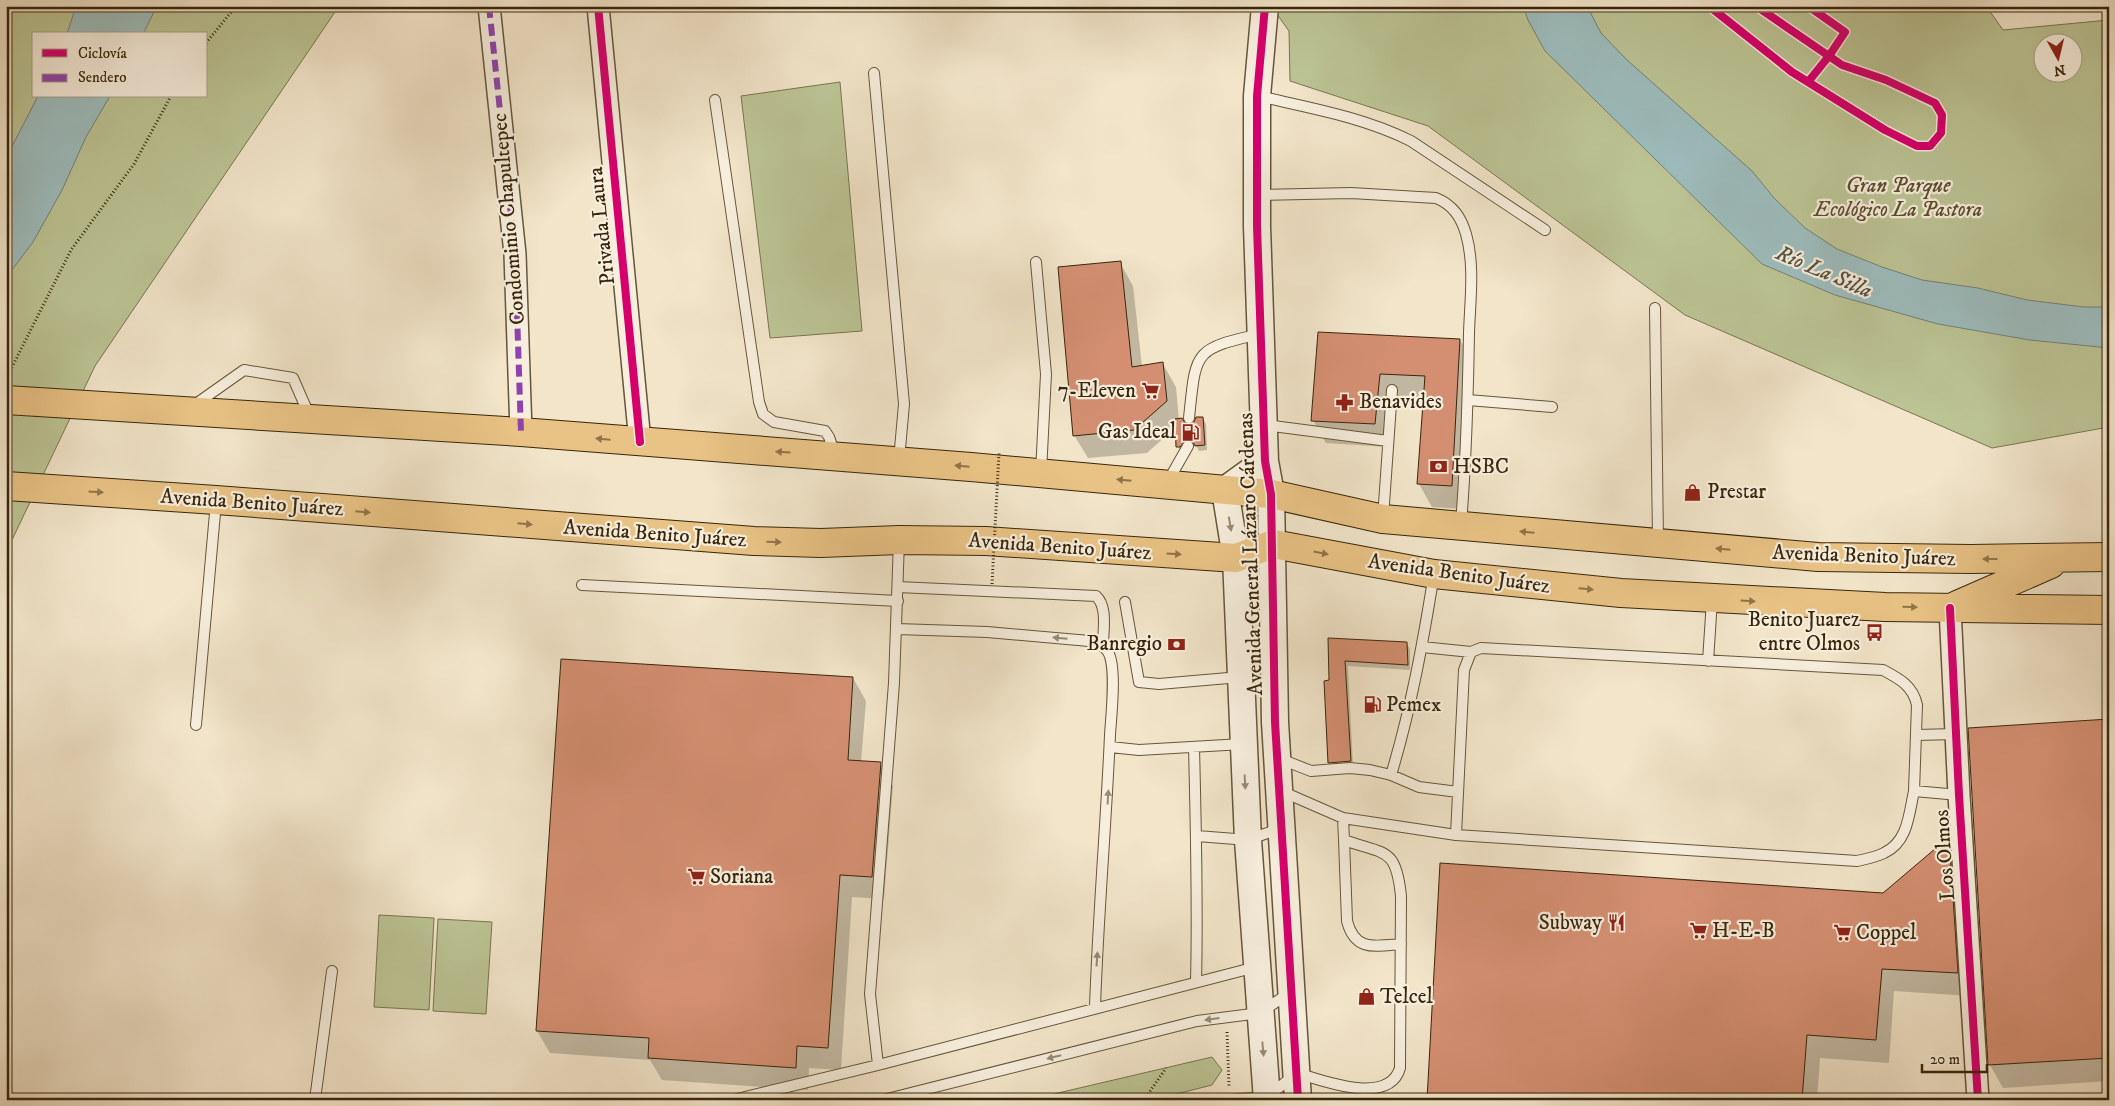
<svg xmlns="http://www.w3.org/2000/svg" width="2115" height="1106" font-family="'IM FELL DW Pica',serif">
	<rect width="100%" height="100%" fill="#f2e5ca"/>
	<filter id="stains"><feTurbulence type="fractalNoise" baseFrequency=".004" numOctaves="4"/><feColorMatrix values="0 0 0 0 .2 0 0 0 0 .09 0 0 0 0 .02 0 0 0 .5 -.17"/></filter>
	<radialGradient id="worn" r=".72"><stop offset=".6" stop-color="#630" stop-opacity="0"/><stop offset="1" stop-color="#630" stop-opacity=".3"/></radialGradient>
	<path fill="#bcc495" stroke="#7a7550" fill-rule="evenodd" d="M 6,6 L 339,6 L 95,366 L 11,542 L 6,606 ZM 34,34 L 206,34 L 206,96 L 34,96 Z
		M 1271,6 L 1986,6 L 2003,30 L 2109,20 L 2109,427 L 1992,448 L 1685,315 L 1428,126 L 1290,81 L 1289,31 ZM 2042,42 L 2072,42 L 2072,72 L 2042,72 Z
		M 840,82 L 862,331 L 770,338 L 741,96 Z
		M 379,915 L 434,918 L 429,1010 L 374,1007 Z
		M 438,919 L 492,922 L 486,1014 L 433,1011 Z
		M 1212,1057 L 1222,1070 L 1212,1085 L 1153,1100 L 1028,1100 Z"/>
	<path fill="#9dbdbe" stroke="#758176" d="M 76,6 L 157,6 L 143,34 L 67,34 Z
		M 1523,6 L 1587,6 L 1601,33 L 1627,60 L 1752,171 L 1774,198 L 1805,228 L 1837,249 L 1882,267 L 1922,280 L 1978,288 L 2027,300 L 2084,307 L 2109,307 L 2109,348 L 2030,340 L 1938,324 L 1835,295 L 1762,264 L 1545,51 L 1528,20 Z
		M 38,96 L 110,96 L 86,137 L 62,190 L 33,242 L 6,278 L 6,158 Z"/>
	<path fill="#0003" d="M 1120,263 L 1133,286 L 1142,366 L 1163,364 L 1176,387 L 1179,420 L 1189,426 L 1203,418 L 1206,424 L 1207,450 L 1199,451 L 1196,445 L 1191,444 L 1181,452 L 1178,446 L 1177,426 L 1147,453 L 1088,458 L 1074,435 Z
		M 1320,333 L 1460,340 L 1473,363 L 1465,509 L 1432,507 L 1419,484 L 1425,398 L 1393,397 L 1388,447 L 1326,443 L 1313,420 Z
		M 1329,640 L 1407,644 L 1410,649 L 1410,670 L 1348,666 L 1353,766 L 1333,768 L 1330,762 Z
		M 853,678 L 866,701 L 861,762 L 880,763 L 893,786 L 884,899 L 852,897 L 841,1070 L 809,1068 L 808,1090 L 662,1080 L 650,1060 L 550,1053 L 537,1031 Z
		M 2109,720 L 2109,1081 L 2003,1088 L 1990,1065 Z
		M 1949,839 L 1962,861 L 1970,996 L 1894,991 L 1889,1063 L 1820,1058 L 1817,1100 L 1428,1100 L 1884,894 Z"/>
	<path fill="#d48f72" stroke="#38260a" d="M 1121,261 L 1132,367 L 1163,362 L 1167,401 L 1134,430 L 1073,436 L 1058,267 Z
		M 1318,332 L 1460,339 L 1452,486 L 1417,484 L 1425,376 L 1380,374 L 1375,424 L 1311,421 Z
		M 1196,417 L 1203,417 L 1205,445 L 1195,446 L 1192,440 L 1187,439 L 1180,447 L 1176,447 L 1175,419 L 1182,418 L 1185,423 L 1189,425 L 1194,422 Z
		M 1328,638 L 1407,642 L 1408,665 L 1345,661 L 1351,761 L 1328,763 L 1324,681 L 1329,680 Z
		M 561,659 L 853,677 L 848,760 L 881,762 L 872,877 L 840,875 L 828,1048 L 797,1046 L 796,1068 L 648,1058 L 649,1038 L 536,1031 Z
		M 2109,719 L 2109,1058 L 1988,1065 L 1968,728 Z
		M 1949,837 L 1958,973 L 1882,969 L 1876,1040 L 1807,1035 L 1802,1100 L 1427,1100 L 1440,863 L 1883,893 Z"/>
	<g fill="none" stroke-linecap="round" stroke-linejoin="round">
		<defs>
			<path id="service" d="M 874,73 L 904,404 L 899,460
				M 1258,96 C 1310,108 1363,117 1411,141 L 1545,230
				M 715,100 L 759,402 L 763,414 L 774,422 L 825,431 L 829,437 L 832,446 L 825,453
				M 1258,195 L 1351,193 L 1436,198 C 1453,205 1461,217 1466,234 C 1475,265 1470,301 1469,333 C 1468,397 1466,461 1461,524
				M 1036,262 L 1046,374 L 1041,472
				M 1655,308 L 1658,542
				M 1468,400 L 1552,407
				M 193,406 L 244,370 L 293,378 L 310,417
				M 1189,418 C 1196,351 1193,349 1260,334
				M 1265,425 L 1388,441
				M 1167,483 L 1188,446
				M 1383,518 L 1392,390
				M 582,585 L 898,601
				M 898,587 L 1096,596 C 1108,607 1103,630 1103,646
				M 1125,602 L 1139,682 L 1159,684 L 1240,677
				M 897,629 L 987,632 L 1078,640 C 1089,641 1102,642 1108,652 C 1117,667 1111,717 1110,735 C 1106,826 1098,917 1095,1007
				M 1422,647 L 1471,652
				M 1708,661 L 1712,600
				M 196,725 L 216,502
				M 1916,735 L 1956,734
				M 1110,747 L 1139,750 L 1243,744
				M 1194,748 C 1196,826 1198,903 1196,982
				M 1278,758 L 1311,771 L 1350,768 L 1370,770 L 1391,775 C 1411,709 1423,642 1434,574
				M 1391,775 L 1419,787 L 1458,792
				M 1281,791 L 1343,818 L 1456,835 L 1857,861 C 1866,859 1876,857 1884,853 C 1908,842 1909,814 1914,791 L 1959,795
				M 1456,835 L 1464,670 L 1471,652 L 1481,648 L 1883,670 C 1900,679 1913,686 1917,705 L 1914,791
				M 1197,836 L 1248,840 L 1281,828
				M 1344,840 L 1347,921 C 1355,952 1375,946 1401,944
				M 878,1065 L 870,994 L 894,683 L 899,540
				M 315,1100 L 332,971
				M 733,1100 L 878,1065 L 1256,967
				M 883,1100 L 1197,1021 L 1260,1013 L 1289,993
				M 1228,1100 L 1267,1097 L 1297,1073 C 1323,1081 1389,1106 1400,1068 L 1401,896 C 1396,847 1386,855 1344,840 L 1343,818"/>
			<path id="minor" d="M 489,6 L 515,254 L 521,432
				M 598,6 L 640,442
				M 1950,608 L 1959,795 L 1978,1100"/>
			<path id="tertiary" d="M 1265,6 L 1257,96 L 1257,226 L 1265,461 L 1271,494 L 1275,722 L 1298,1100
				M 1265,461 L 1225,490 L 1236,558 L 1248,840 L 1267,1100"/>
			<path id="primary" d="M 6,400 L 521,432 L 971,467 L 1271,494 L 1383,519 L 1818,557 L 1971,559 L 2109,557
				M 6,486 L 216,500 L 754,541 L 821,543 L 899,540 L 986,541 L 1236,558 L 1273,544 L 1434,574 L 1621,593 L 1885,607 L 2109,610
				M 1957,605 L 2051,564"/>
		</defs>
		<use href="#service" stroke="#66563a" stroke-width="12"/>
		<use href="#minor" stroke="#66563a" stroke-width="24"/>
		<use href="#tertiary" stroke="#66563a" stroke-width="29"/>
		<use href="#primary" stroke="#38260a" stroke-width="30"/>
		<path stroke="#38260a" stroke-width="3" stroke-dasharray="1 2.5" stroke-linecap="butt" d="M 206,43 L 236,6
			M 7,377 L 71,250 L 134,164 L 171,96
			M 1227,1032 L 1229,1086
			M 1144,1100 L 1166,1068"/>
		<use href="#service" stroke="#f7eedd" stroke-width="10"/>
		<use href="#minor" stroke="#f7eedd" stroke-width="21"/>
		<use href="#tertiary" stroke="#f7eedd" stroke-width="26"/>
		<use href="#primary" stroke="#e9c285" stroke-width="28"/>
		<path stroke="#38260a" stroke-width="3" stroke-dasharray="1 2.5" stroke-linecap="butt" d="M 992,584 L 999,453"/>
		<path stroke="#8e44ad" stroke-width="6" stroke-dasharray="12 6" stroke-linecap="butt" d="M 489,6 L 515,254 L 521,432"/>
		<defs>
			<path id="cycleway" d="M 598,6 L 640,442
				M 1265,6 L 1257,96 L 1257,226 L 1265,461 L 1271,494 L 1275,722 L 1298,1100
				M 1709,6 L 1792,72 L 1885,130 L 1917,146 L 1930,146 L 1941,133 L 1942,115 L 1935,103 L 1886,80 L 1842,65 L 1756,6
				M 1808,82 L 1829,56 L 1845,32 L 1808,6
				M 1950,608 L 1959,795 L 1978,1100"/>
		</defs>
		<use href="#cycleway" stroke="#f7eedd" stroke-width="11"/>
		<use href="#cycleway" stroke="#d6006c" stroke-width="8"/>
	</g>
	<defs><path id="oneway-solid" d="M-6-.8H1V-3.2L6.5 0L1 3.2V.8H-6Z" transform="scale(1.25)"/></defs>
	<g fill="#907448">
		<use href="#oneway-solid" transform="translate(603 439) rotate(-175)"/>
		<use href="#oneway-solid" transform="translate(783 452) rotate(-176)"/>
		<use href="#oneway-solid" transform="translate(962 466) rotate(-175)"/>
		<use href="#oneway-solid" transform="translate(1124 480) rotate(-175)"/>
		<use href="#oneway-solid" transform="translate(96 492) rotate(4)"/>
		<use href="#oneway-solid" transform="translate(363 512) rotate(5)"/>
		<use href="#oneway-solid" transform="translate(525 524) rotate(5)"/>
		<use href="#oneway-solid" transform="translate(1527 532) rotate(-175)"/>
		<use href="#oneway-solid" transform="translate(774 542) rotate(2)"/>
		<use href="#oneway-solid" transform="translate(1723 549) rotate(-175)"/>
		<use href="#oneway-solid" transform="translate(1321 553) rotate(11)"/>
		<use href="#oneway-solid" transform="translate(1174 554) rotate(4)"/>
		<use href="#oneway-solid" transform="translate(1990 559) rotate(180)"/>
		<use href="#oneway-solid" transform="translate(1586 589) rotate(5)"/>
		<use href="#oneway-solid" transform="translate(1748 601) rotate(3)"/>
		<use href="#oneway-solid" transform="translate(1910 607) rotate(1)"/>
	</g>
	<g fill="#988a74">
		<use href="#oneway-solid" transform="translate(1230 524) rotate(81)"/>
		<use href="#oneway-solid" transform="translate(1060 638) rotate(-175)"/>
		<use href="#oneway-solid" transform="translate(1245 782) rotate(87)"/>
		<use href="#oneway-solid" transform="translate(1108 797) rotate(-87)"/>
		<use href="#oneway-solid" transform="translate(1097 959) rotate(-86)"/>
		<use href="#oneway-solid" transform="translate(1212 1019) rotate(172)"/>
		<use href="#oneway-solid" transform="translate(1263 1049) rotate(85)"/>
		<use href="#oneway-solid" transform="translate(1054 1057) rotate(166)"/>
	</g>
	<defs>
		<symbol id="supermarket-bare" viewBox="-9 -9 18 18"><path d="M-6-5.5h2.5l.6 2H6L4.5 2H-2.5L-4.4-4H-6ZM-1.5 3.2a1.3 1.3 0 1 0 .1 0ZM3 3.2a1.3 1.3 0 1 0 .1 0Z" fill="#8f2418" stroke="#f7eedd" stroke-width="2.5" paint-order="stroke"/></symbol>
		<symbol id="pharmacy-bare" viewBox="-9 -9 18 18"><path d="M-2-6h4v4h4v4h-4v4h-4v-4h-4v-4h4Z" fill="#8f2418" stroke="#f7eedd" stroke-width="2.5" paint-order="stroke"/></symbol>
		<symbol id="fuel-bare" viewBox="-9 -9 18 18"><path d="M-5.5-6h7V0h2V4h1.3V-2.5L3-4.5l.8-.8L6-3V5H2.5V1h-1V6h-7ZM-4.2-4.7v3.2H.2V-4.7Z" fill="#8f2418" stroke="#f7eedd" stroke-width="2.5" paint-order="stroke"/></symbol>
		<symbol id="bank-bare" viewBox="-9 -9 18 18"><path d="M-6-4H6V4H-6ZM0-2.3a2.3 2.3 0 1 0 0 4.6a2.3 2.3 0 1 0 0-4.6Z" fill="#8f2418" stroke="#f7eedd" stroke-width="2.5" paint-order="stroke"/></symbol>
		<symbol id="shop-bare" viewBox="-9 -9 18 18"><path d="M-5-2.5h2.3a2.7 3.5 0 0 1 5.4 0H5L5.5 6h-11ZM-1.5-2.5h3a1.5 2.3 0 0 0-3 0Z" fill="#8f2418" stroke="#f7eedd" stroke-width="2.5" paint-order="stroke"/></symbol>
		<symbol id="bus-bare" viewBox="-9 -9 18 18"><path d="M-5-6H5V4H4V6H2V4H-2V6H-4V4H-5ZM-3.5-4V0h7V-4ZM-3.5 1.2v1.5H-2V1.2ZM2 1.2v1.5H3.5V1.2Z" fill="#8f2418" stroke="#f7eedd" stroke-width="2.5" paint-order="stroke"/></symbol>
		<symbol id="restaurant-bare" viewBox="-9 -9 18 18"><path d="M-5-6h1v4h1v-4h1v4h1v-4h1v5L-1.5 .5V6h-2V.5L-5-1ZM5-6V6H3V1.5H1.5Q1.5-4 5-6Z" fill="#8f2418" stroke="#f7eedd" stroke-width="2.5" paint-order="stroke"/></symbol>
	</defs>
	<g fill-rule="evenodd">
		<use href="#supermarket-bare" x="1138" y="378" width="25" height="25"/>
		<use href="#pharmacy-bare" x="1332" y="390" width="25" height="25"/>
		<use href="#fuel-bare" x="1178" y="420" width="25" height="25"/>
		<use href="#bank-bare" x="1426" y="454" width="25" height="25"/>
		<use href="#shop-bare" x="1680" y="480" width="25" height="25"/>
		<use href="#bus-bare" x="1862" y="620" width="25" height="25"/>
		<use href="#bank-bare" x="1164" y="632" width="25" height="25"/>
		<use href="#fuel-bare" x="1360" y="692" width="25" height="25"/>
		<use href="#supermarket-bare" x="684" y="864" width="25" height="25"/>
		<use href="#restaurant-bare" x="1604" y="910" width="25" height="25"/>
		<use href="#supermarket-bare" x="1686" y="918" width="25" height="25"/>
		<use href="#supermarket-bare" x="1830" y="920" width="25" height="25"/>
		<use href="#shop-bare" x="1354" y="984" width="25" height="25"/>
	</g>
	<g text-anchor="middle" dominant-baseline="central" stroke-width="4.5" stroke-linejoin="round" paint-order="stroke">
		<g font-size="21" font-style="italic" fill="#594e2d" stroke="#f7eedd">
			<text x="1898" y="186">Gran Parque<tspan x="1898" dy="24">Ecológico La Pastora</tspan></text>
		</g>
		<g font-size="21" fill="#38260a" stroke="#f7eedd">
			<text transform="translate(509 219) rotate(-95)">Condominio Chapultepec</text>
			<text transform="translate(602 226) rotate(-96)">Privada Laura</text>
			<text transform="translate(252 503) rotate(4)">Avenida Benito Juárez</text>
			<text transform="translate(655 534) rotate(4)">Avenida Benito Juárez</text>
			<text transform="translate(1060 547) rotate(4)">Avenida Benito Juárez</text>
			<text transform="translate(1251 554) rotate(-92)">Avenida General Lázaro Cárdenas</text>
			<text transform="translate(1864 556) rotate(2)">Avenida Benito Juárez</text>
			<text transform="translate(1459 574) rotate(8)">Avenida Benito Juárez</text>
			<text transform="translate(1945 855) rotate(-94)">Los Olmos</text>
		</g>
		<g font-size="21" fill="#38260a" stroke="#f7eedd" text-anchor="start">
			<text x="1136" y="391" text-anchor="end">7-Eleven</text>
			<text x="1359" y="402">Benavides</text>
			<text x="1176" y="432" text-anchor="end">Gas Ideal</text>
			<text x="1453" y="467">HSBC</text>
			<text x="1707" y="492">Prestar</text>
			<text x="1860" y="620" text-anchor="end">Benito Juarez<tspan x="1860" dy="24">entre Olmos</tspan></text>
			<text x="1162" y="644" text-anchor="end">Banregio</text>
			<text x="1386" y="705">Pemex</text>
			<text x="710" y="877">Soriana</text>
			<text x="1602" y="923" text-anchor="end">Subway</text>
			<text x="1712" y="931">H-E-B</text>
			<text x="1856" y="933">Coppel</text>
			<text x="1380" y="997">Telcel</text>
		</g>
		<g font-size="22" font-style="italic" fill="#565340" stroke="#f7eedd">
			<text transform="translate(1824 272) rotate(23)">Río La Silla</text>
		</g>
	</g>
	<rect width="2115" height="1106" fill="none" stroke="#f2e5ca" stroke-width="25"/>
	<rect x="8" y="8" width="2100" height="1091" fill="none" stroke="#38260a" stroke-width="2.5"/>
	<rect x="12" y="12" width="2090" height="1081" fill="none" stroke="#38260a"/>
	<rect x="32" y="32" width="175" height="65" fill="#f7eedd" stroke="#ab9e89"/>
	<rect x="42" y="49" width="25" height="8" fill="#d6006c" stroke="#ab9e89"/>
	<text x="78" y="58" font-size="15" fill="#38260a">Ciclovía</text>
	<rect x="42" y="74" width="25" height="8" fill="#8e44ad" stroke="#ab9e89"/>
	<text x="78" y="82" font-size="15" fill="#38260a">Sendero</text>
	<g transform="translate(2058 58) rotate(172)"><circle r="24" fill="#f7eedd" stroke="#ab9e89"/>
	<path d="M0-4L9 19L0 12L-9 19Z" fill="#8f2418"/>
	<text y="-8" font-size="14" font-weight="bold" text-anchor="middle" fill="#38260a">N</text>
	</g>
	<path d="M1922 1064v8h65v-8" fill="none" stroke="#38260a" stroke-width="2.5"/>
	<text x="1930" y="1064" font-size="15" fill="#38260a" stroke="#f7eedd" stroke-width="4" paint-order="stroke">20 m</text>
	<rect width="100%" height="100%" filter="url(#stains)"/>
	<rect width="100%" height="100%" fill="url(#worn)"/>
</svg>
